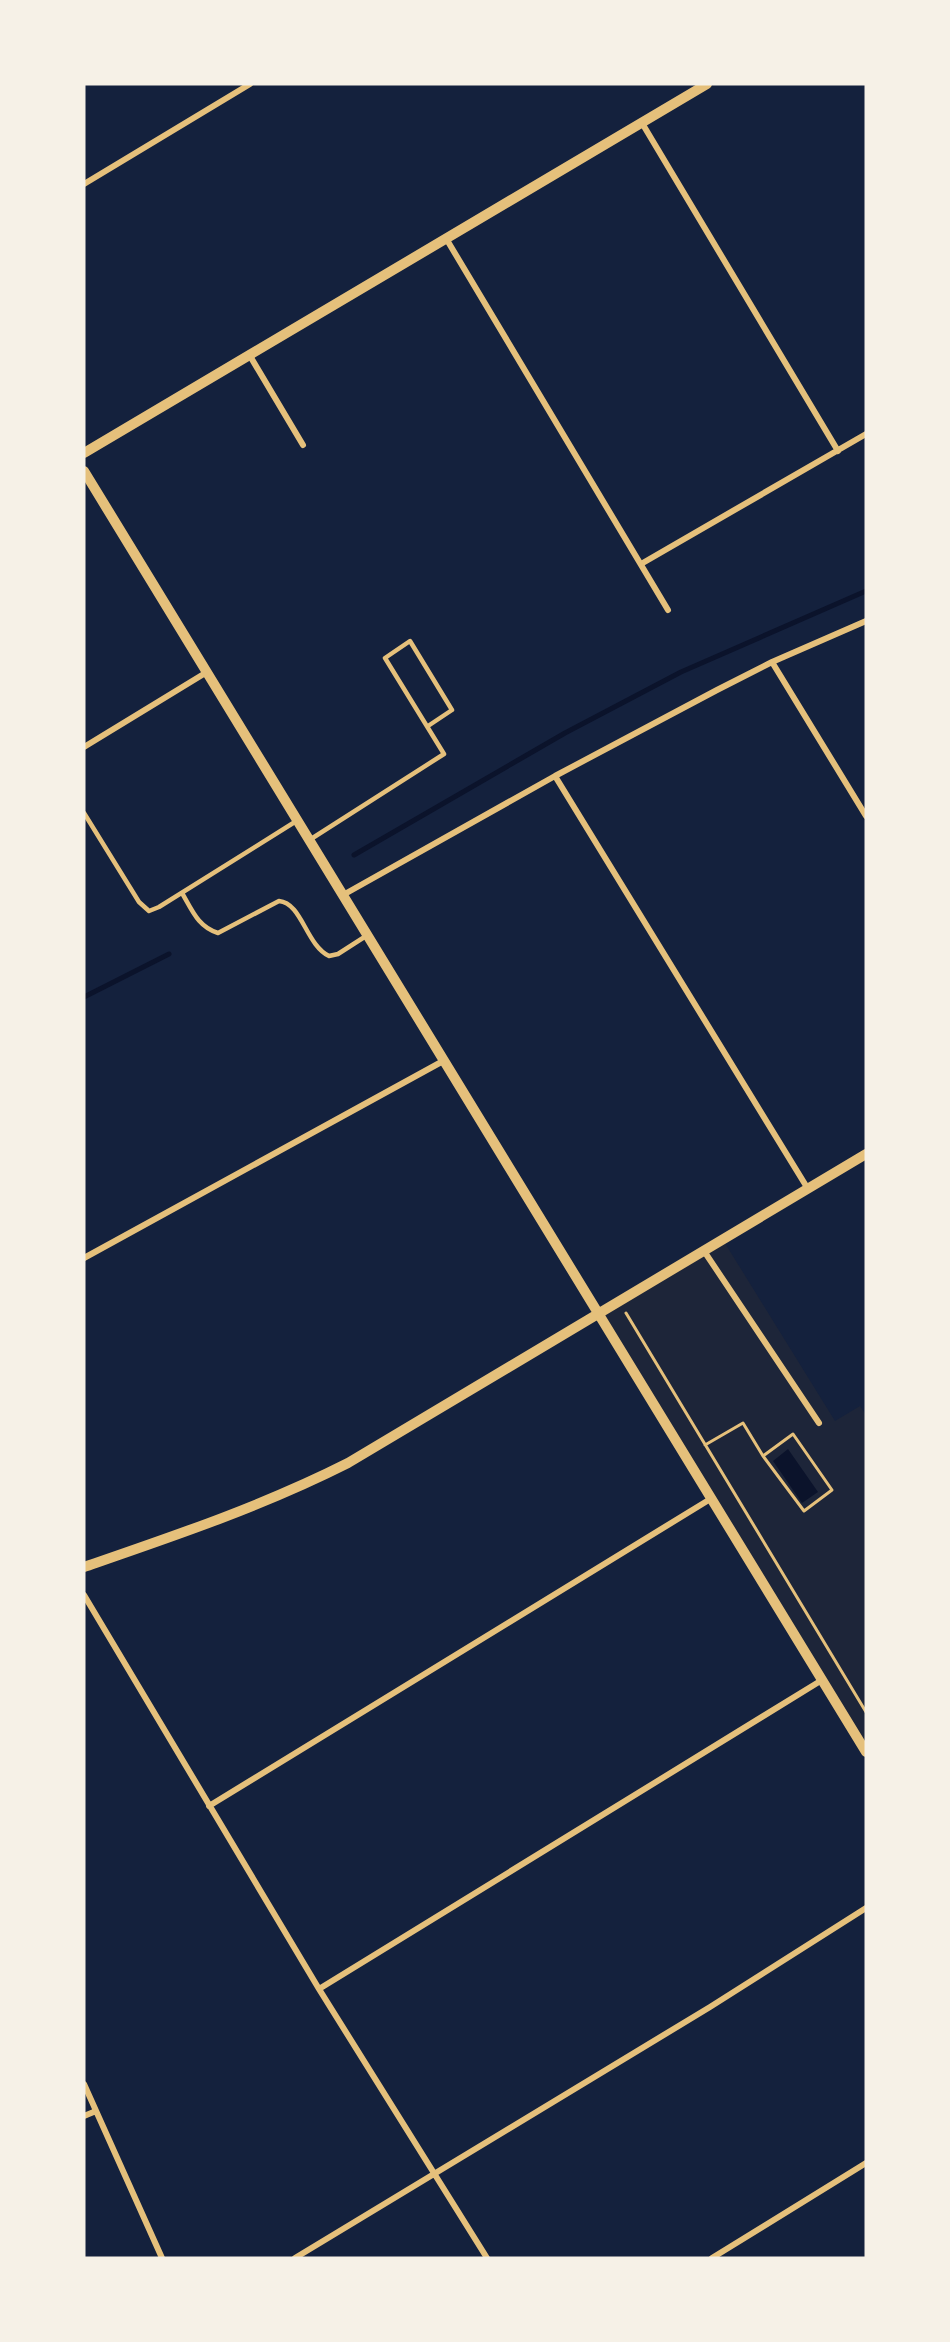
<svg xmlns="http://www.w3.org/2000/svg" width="950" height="2342" font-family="'DM Sans',sans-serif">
	<rect width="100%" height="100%" fill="#14213d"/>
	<path fill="#1d2539" d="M 723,1240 L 835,1421 L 860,1406 L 866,1415 L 866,1752 L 599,1313 Z"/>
	<path fill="#0b132b" d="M 788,1449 L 818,1492 L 802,1503 L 773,1461 Z"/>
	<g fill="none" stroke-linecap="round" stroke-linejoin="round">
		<path stroke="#0b132b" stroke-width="5" d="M 354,855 L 565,733 L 681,672 L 866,591
			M 84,997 L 169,954"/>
		<path stroke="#e5c07b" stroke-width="3" d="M 626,1313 L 866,1712
			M 705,1445 L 743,1423 L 763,1456 L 793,1434 L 832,1490 L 804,1511 L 763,1456"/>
		<path stroke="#e5c07b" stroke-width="4.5" d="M 84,813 L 139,902 L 149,911 L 159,907 L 298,820
			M 311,839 L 444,754 L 385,658 L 410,641 L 452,710 L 428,726
			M 182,893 C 192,910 198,927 218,933 L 279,901 C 302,903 306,945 329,956 L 338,954 L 366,936"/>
		<path stroke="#e5c07b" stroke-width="6" d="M 642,123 L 838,451
			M 84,184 L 250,84
			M 447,240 L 668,610
			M 250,356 L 303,445
			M 641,564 L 866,434
			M 772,662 L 866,816
			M 84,747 L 207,672
			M 555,776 L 808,1189
			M 343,895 L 555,776 L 717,690 L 772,662 L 866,621
			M 704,1251 L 819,1423
			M 84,1258 L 445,1060
			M 84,1595 L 319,1989 L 487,2258
			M 209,1806 L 712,1498
			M 319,1989 L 822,1680
			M 84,2084 L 162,2258
			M 84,2116 L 96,2111
			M 295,2258 L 710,2007 L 866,1908
			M 712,2258 L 866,2163"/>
		<path stroke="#e5c07b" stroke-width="10" d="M 84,453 L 707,84
			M 84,471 L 866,1752
			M 84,1567 C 174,1536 263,1506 348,1463 L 866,1154"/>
	</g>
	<rect width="950" height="2342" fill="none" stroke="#f6f1e7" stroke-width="171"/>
</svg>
